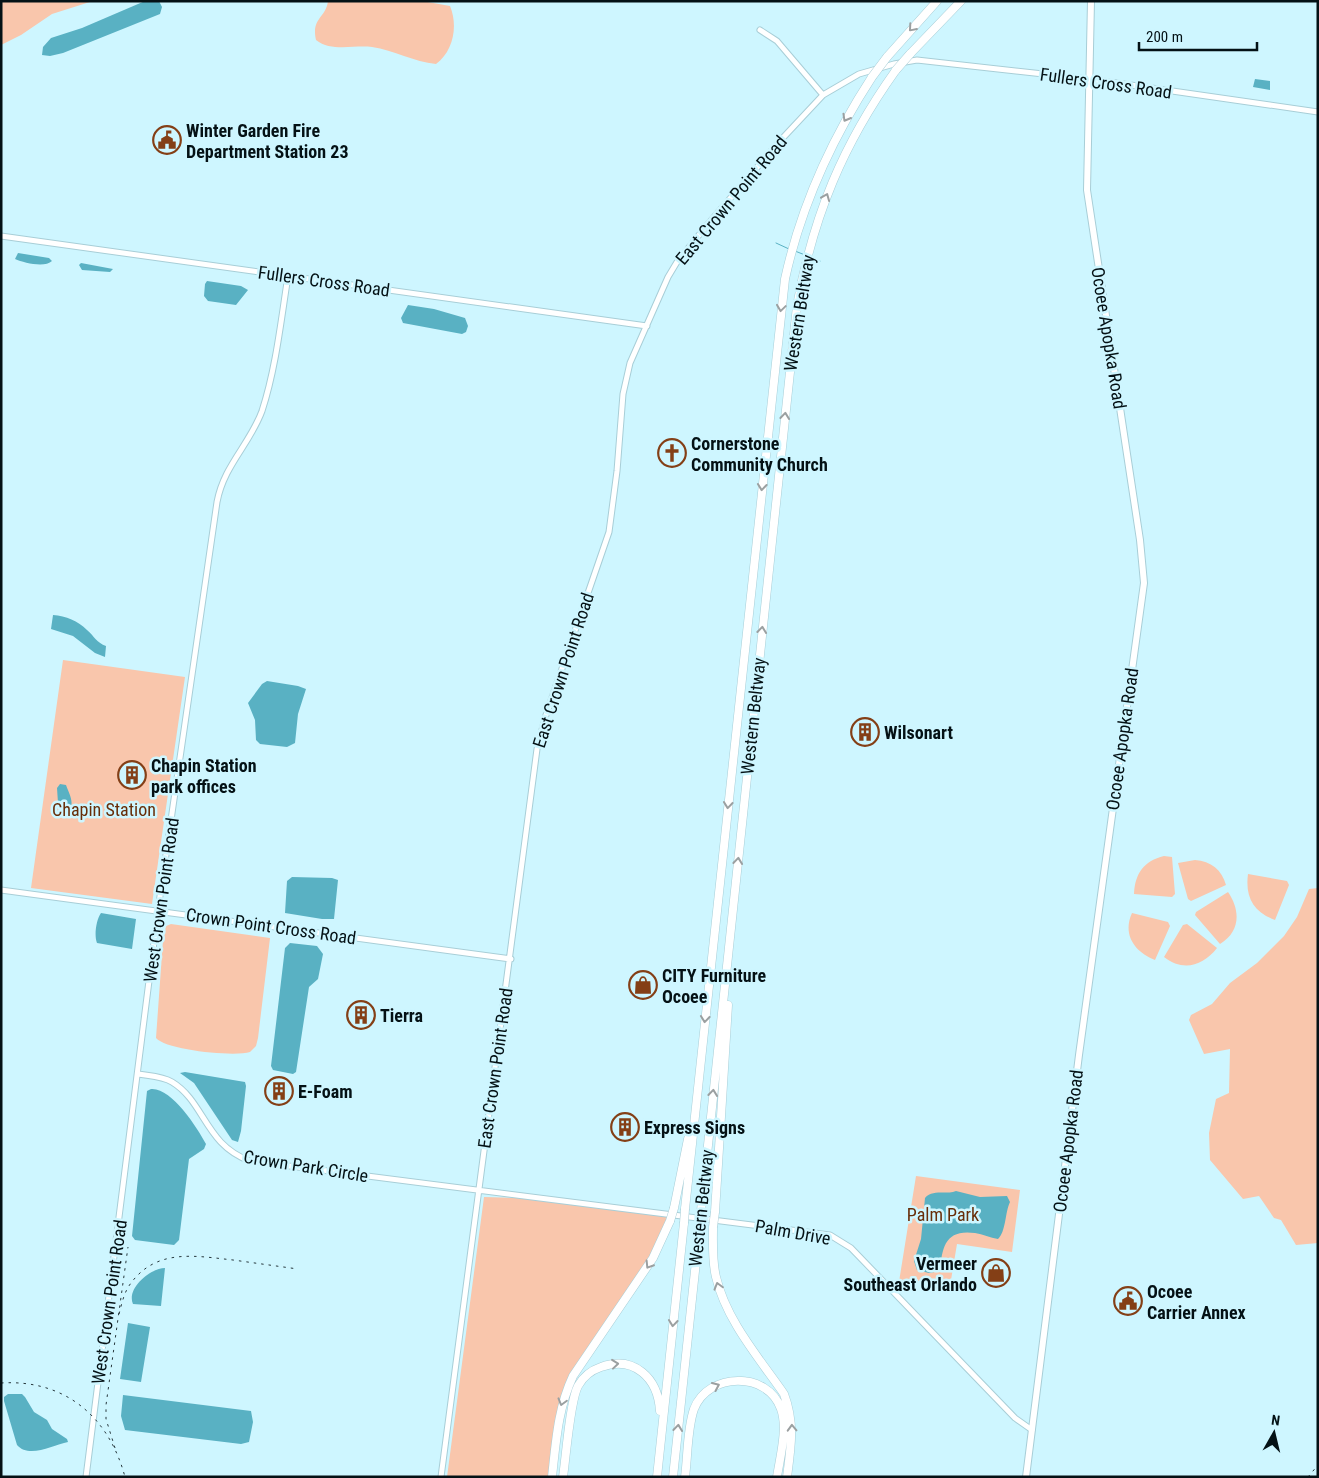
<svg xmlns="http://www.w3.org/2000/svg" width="1319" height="1478" font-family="'Roboto Condensed',sans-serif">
	<rect width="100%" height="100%" fill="#cef6ff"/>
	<path fill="#f9c6ac" d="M 1,1 L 93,1 L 52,14 L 21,35 L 1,45 Z
		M 328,1 L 422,1 L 450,6 C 458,25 454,51 436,64 C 414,62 394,50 372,47 C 353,45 331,52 316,40 C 311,18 326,18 328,1 Z
		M 63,660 L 185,677 L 152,904 L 31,888 Z
		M 1164,856 L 1172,857 L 1175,894 L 1172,897 L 1134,894 C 1135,873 1144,861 1164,856 Z
		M 1195,860 C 1211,861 1222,870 1226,885 L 1191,901 L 1188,899 L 1178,863 Z
		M 1248,874 L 1287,881 L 1289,885 L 1275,920 C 1253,912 1245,897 1248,874 Z
		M 1318,888 L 1318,1243 L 1296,1245 L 1281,1220 L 1274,1218 L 1259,1196 L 1243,1199 L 1210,1160 L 1209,1133 L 1216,1099 L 1229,1093 L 1230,1049 L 1204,1054 L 1189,1020 L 1191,1015 L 1212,1004 L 1230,983 L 1257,963 L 1284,936 L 1297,917 L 1309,889 Z
		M 1228,892 C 1241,911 1240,932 1220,944 L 1195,915 L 1196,912 Z
		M 1132,913 L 1168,922 L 1170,926 L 1155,960 C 1135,952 1122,935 1132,913 Z
		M 171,924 L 270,938 L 258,1038 L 256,1046 L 250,1052 C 234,1057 166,1050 156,1038 L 163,940 L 166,926 Z
		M 1187,924 L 1217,948 C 1203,966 1183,972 1164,957 L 1183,925 Z
		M 916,1176 L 1020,1190 L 1012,1252 L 957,1244 L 950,1286 L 947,1289 L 939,1283 L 918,1281 L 903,1293 L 898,1288 Z
		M 484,1197 L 544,1199 L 672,1214 L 653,1258 L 573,1376 L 559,1416 L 551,1477 L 447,1477 Z"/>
	<path fill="#59b1c3" d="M 145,1 L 159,1 L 162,7 L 160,14 L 63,53 L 50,56 L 42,55 L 43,47 L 51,38 L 82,28 Z
		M 1255,79 L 1270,81 L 1270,90 L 1253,87 Z
		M 18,253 L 49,258 L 52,261 C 45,268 24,263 15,259 Z
		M 81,263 L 113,269 L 110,272 L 82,270 L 79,265 Z
		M 207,281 L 241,286 L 248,290 L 236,305 L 208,301 L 204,296 L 205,284 Z
		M 408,305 L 434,309 L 465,318 L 468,326 L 466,332 L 462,334 L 403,323 L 401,318 Z
		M 53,615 C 66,616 78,621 87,630 C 94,636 97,643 106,646 L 105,657 L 95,653 L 73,636 L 51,629 Z
		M 267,681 L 298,686 L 306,689 L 298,714 L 295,743 L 287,747 L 260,744 L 256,740 L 255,720 L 248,703 L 262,684 Z
		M 60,784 L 66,785 C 69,794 75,802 69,811 L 58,803 L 57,788 Z
		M 292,877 L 332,878 L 338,880 L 334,919 L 322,919 L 285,913 L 287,881 Z
		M 101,913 L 136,919 L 132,949 L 97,943 C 94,936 96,920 101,913 Z
		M 290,943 L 317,946 L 323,954 L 318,979 L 309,987 L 296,1072 L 293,1074 L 273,1070 L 271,1066 L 285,948 Z
		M 185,1072 L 245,1082 L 246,1086 L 241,1131 L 238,1142 L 232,1140 L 194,1083 L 180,1073 Z
		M 151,1089 C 171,1087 197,1127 206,1144 L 204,1149 L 189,1159 L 179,1240 L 174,1245 L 135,1240 L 132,1236 L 147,1091 Z
		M 956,1191 L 980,1197 L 1007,1196 L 1010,1202 C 1005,1212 1006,1232 998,1239 C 990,1238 983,1234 975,1233 C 946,1229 942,1246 940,1271 L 929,1273 L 917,1270 L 914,1261 L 921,1239 L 925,1198 C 933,1189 946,1195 956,1191 Z
		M 165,1268 L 161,1306 L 133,1304 C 126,1288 151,1268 165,1268 Z
		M 128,1323 L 150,1327 L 141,1382 L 120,1379 Z
		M 8,1394 L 22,1394 L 25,1397 L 34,1412 L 47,1420 L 52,1429 L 67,1439 L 68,1442 C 53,1445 29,1459 17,1445 L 4,1401 L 4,1397 Z
		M 123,1395 L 251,1411 L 253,1422 L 249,1442 L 241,1444 L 125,1430 L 121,1416 Z"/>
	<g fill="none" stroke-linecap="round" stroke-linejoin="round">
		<path stroke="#59b1c3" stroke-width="1" d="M 776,243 L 789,249
			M 795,251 L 805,255
			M 811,258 L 820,261"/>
		<defs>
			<path id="tertiary" d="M 760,30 L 777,41 L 823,95
				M 1,236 L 647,326
				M 1,890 L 511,959
				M 138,1074 C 149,1076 162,1076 172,1082 C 205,1102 205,1145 250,1161 L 830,1235 L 851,1248 L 1015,1418 L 1032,1430
				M 86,1477 L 158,910 L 217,502 C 224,465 250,444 262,411 C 276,368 281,320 288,276
				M 441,1477 L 537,749 L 545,718 L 609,532 L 617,471 L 623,394 L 630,363 L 668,277 L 677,262 L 708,224 L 779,142 L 823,95 L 859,74 L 894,64 L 917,60 L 1089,79 L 1318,112"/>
			<path id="secondary" d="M 1026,1477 L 1079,1055 L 1144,583 L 1140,540 L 1087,190 L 1091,1"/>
			<path id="motorway" d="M 910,54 L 961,1
				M 887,57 L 937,1
				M 674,1208 L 688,1139
				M 685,1209 L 785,279 C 801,206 831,140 872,77
				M 701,1211 L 797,306 C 813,216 843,144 896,70
				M 715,1212 L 728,1005
				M 713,1227 C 713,1243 712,1261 716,1277 C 726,1320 759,1358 784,1394 C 795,1423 791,1447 787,1477
				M 552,1477 C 556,1441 558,1408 573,1376 L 653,1258 L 670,1221
				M 563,1477 C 566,1457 570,1401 578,1386 C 583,1377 592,1370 601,1367 C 634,1355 658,1378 660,1411
				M 657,1477 L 684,1223
				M 673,1477 L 700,1224
				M 685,1477 C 688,1455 687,1429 694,1409 C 708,1372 768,1371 781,1409 C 788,1428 780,1457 777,1477"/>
		</defs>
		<use href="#tertiary" stroke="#a8ced7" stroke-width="7"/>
		<use href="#secondary" stroke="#a8ced7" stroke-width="8"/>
		<use href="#motorway" stroke="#a8ced7" stroke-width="9"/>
		<use href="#tertiary" stroke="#fff" stroke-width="5"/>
		<use href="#secondary" stroke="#fff" stroke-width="6"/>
		<use href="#motorway" stroke="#fff" stroke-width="8"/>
		<path stroke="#26373c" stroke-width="1" stroke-dasharray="2.5 5" stroke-linecap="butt" d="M 119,1314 C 122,1303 124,1292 131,1283 C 157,1248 196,1256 233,1260 C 255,1263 276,1266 298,1269
			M 1,1383 C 65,1379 109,1417 125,1477
			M 115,1448 L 106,1419 L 106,1405 L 128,1247
			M 1308,1477 L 1318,1465"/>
		<defs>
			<path id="motorway-bridge" d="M 896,70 L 910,54
				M 872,77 L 887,57
				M 670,1221 L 674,1208
				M 684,1223 L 685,1209
				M 700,1224 L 701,1211
				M 713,1227 L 715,1212"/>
		</defs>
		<use href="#motorway-bridge" stroke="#a8ced7" stroke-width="9" stroke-linecap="butt"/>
		<use href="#motorway-bridge" stroke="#fff" stroke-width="8"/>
	</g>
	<defs><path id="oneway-chevron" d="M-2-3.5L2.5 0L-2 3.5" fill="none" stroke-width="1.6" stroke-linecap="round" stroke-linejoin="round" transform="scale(1.25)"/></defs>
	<g stroke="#9ba0a1">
		<use href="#oneway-chevron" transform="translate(912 28) rotate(131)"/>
		<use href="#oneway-chevron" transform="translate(846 118) rotate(120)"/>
		<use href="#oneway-chevron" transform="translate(826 197) rotate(-68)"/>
		<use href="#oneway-chevron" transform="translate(781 308) rotate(98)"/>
		<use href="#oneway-chevron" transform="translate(785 416) rotate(-84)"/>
		<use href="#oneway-chevron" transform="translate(762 487) rotate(96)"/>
		<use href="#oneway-chevron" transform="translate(762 630) rotate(-84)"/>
		<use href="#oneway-chevron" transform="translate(728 805) rotate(96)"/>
		<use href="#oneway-chevron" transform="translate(738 861) rotate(-84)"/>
		<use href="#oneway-chevron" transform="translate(705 1019) rotate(96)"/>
		<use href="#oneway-chevron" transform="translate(713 1093) rotate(-84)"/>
		<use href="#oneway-chevron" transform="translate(649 1265) rotate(122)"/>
		<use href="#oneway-chevron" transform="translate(718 1286) rotate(-106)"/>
		<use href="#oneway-chevron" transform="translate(673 1323) rotate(96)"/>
		<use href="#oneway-chevron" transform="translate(615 1364) rotate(-6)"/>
		<use href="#oneway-chevron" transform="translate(716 1386) rotate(-24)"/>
		<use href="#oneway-chevron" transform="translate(562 1402) rotate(106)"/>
		<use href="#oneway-chevron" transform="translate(678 1428) rotate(-84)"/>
		<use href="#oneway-chevron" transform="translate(792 1428) rotate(-92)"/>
	</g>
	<defs>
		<symbol id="civic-ring" viewBox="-11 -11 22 22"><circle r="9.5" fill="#cef6ff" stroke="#843f16" stroke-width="1.5"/><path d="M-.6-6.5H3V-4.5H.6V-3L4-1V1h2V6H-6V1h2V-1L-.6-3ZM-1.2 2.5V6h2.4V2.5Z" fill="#843f16"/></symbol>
		<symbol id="church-ring" viewBox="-11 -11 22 22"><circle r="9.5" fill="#cef6ff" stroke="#843f16" stroke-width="1.5"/><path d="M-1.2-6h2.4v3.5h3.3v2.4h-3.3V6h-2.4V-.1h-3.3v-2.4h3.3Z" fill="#843f16"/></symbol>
		<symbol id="building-ring" viewBox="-11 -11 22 22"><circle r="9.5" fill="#cef6ff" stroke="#843f16" stroke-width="1.5"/><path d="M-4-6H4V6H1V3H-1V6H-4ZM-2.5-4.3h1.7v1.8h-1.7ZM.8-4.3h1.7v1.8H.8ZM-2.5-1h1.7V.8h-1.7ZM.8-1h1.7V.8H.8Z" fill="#843f16"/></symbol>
		<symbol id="shop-ring" viewBox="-11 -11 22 22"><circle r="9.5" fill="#cef6ff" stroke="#843f16" stroke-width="1.5"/><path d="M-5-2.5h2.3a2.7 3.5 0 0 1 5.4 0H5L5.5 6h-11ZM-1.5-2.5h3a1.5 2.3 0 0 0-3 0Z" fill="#843f16"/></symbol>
	</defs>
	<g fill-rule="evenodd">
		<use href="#civic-ring" x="151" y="124" width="32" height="32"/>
		<use href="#church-ring" x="656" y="437" width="32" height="32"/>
		<use href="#building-ring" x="849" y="716" width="32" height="32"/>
		<use href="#building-ring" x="116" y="759" width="32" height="32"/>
		<use href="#shop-ring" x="627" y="969" width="32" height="32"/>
		<use href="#building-ring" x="345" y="999" width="32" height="32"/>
		<use href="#building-ring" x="263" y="1075" width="32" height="32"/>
		<use href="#building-ring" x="609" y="1111" width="32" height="32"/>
		<use href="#shop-ring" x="980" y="1257" width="32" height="32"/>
		<use href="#civic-ring" x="1112" y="1285" width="32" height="32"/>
	</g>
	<g text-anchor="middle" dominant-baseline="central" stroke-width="5" stroke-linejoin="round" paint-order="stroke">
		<g font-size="18" fill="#041115" stroke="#cef6ff">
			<text transform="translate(1106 83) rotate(8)">Fullers Cross Road</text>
			<text transform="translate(731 200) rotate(-50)">East Crown Point Road</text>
			<text transform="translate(324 281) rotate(8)">Fullers Cross Road</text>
			<text transform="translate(799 313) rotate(-81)">Western Beltway</text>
			<text transform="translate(1109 338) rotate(81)">Ocoee Apopka Road</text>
			<text transform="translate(563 670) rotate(-72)">East Crown Point Road</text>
			<text transform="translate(753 716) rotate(-84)">Western Beltway</text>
			<text transform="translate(1122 739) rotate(-82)">Ocoee Apopka Road</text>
			<text transform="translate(161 900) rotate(-82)">West Crown Point Road</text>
			<text transform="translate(271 926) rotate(8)">Crown Point Cross Road</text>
			<text transform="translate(495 1068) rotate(-82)">East Crown Point Road</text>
			<text transform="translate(1068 1141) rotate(-83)">Ocoee Apopka Road</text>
			<text transform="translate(306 1166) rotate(9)">Crown Park Circle</text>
			<text transform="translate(701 1208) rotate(-84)">Western Beltway</text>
			<text transform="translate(793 1232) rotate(10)">Palm Drive</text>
			<text transform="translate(109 1302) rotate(-82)">West Crown Point Road</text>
		</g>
		<g font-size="18" font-weight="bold" fill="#041115" stroke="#cef6ff" text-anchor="start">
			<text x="186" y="130">Winter Garden Fire<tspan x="186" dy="21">Department Station 23</tspan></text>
			<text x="691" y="443">Cornerstone<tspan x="691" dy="21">Community Church</tspan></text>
			<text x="884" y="732">Wilsonart</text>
			<text x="151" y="765">Chapin Station<tspan x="151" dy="21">park offices</tspan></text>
			<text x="662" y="975">CITY Furniture<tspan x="662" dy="21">Ocoee</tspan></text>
			<text x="380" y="1015">Tierra</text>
			<text x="298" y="1091">E-Foam</text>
			<text x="644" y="1127">Express Signs</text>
			<text x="977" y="1263" text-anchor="end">Vermeer<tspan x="977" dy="21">Southeast Orlando</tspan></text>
			<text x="1147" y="1291">Ocoee<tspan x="1147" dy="21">Carrier Annex</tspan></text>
		</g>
		<g font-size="18" fill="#672d08" stroke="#cef6ff">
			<text x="104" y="809">Chapin Station</text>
			<text x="943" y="1214">Palm Park</text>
		</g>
	</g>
	<rect width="1319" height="1478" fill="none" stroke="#041115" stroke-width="5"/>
	<g transform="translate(1274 1433) rotate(8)" stroke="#cef6ff" stroke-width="4" paint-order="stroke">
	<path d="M0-4L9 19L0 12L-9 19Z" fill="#041115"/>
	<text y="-8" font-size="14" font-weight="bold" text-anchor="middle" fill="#041115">N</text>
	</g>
	<path d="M1139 42v8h118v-8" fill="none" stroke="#041115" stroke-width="2.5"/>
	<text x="1146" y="42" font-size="15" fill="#041115" stroke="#cef6ff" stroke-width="4" paint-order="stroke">200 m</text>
</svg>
